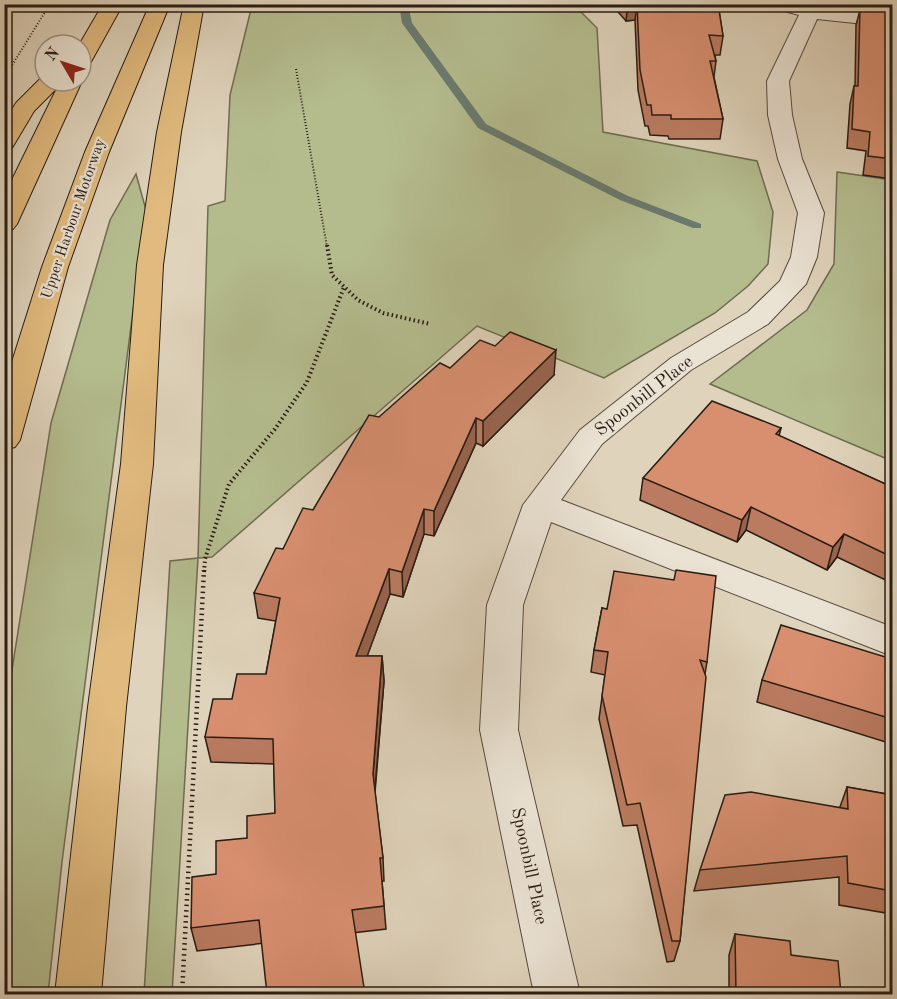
<svg xmlns="http://www.w3.org/2000/svg" width="897" height="999" font-family="'Old Standard TT',serif">
	<rect width="100%" height="100%" fill="#dfd3bb"/>
	<filter id="stains"><feTurbulence type="fractalNoise" baseFrequency=".00333" numOctaves="4"/><feColorMatrix values="0 0 0 0 .2 0 0 0 0 .09 0 0 0 0 .02 0 0 0 .5 -.17"/></filter>
	<radialGradient id="worn" r=".72"><stop offset=".6" stop-color="#630" stop-opacity="0"/><stop offset="1" stop-color="#630" stop-opacity=".3"/></radialGradient>
	<path fill="#b4bc8e" stroke="#6e6c50" stroke-width="1.5" d="M 252,5 L 574,5 L 597,28 L 603,132 L 757,161 L 773,212 L 768,264 L 748,286 L 715,313 L 604,378 L 477,326 L 212,557 L 198,558 L 172,994 L 144,994 L 170,561 L 198,558 L 208,206 L 225,201 L 230,95 Z
		M 837,172 L 892,180 L 892,461 L 710,384 L 807,310 L 834,264 Z
		M 136,174 L 146,210 L 62,862 L 48,994 L 5,994 L 5,714 L 51,423 L 110,220 Z"/>
	<g fill="none" stroke-linecap="round" stroke-linejoin="round">
		<path fill="#697a6f" fill-rule="evenodd" d="M 399,4 L 408,4 L 412,23 L 486,124 L 628,196 L 701,224 L 701,228 L 693,228 L 620,200 L 478,128 L 402,23 Z"/>
		<defs>
			<path id="minor" d="M 770,4 C 811,4 851,12 892,15 L 892,27 L 817,19 L 789,81 L 792,115 L 802,159 L 824,213 L 817,257 L 806,284 L 768,324 L 691,370 L 602,444 L 561,500 L 892,627 L 892,656 L 551,522 L 523,605 L 518,730 L 580,994 L 534,994 L 480,730 L 487,605 L 523,505 L 580,430 L 671,358 L 748,312 L 780,281 L 791,257 L 798,213 L 778,159 L 768,115 L 767,81 L 799,15 L 773,8 Z"/>
			<path id="highway" d="M 103,4 L 123,4 L 92,60 L 89,65 L 81,66 L 81,45 L 79,45 Z
				M 150,4 L 170,4 L 109,152 L 68,267 L 20,440 L 15,447 L 4,450 L 4,387 L 42,267 L 85,152 Z
				M 184,4 L 204,4 L 181,132 L 163,265 L 153,464 L 126,707 L 101,994 L 55,994 L 88,707 L 121,464 L 137,265 L 157,132 Z
				M 43,76 L 45,76 L 45,81 L 82,81 L 17,224 L 13,229 L 4,232 L 4,196 L 57,88 L 34,111 L 12,148 L 4,150 L 4,122 L 16,103 Z"/>
		</defs>
		<use href="#minor" stroke="#564a3d" stroke-width="2"/>
		<use href="#highway" stroke="#291c13" stroke-width="2"/>
		<path stroke="#291c13" stroke-width="2" stroke-dasharray="1 2" stroke-linecap="butt" d="M 296,69 L 327,247
			M 9,70 L 50,4"/>
		<path stroke="#291c13" stroke-width="4" stroke-dasharray="1.5 3" stroke-linecap="butt" d="M 327,245 L 332,275 L 358,300 L 383,313 L 430,324
			M 204,572 L 205,559 L 229,484 L 275,429 L 307,382 L 344,287"/>
		<path stroke="#291c13" stroke-width="4.5" stroke-dasharray="1.5 4" stroke-linecap="butt" d="M 182,994 L 204,570"/>
		<use href="#minor" fill="#eae2d3" fill-rule="evenodd"/>
		<use href="#highway" fill="#e0ba7e" fill-rule="evenodd"/>
	</g>
	<path fill="#ba7b60" stroke="#291c13" stroke-width="1.5" d="M 611,4 L 718,4 L 723,36 L 720,55 L 715,55 L 716,61 L 714,77 L 723,119 L 720,139 L 669,139 L 668,136 L 650,135 L 648,126 L 645,126 L 638,90 L 635,20 L 626,21 Z
		M 857,4 L 892,4 L 892,179 L 863,175 L 866,151 L 847,148 L 850,104 L 854,86 L 855,86 L 856,25 L 860,10 L 857,9 Z
		M 450,368 L 554,375 L 483,446 L 476,443 L 434,536 L 424,534 L 403,597 L 390,594 L 367,656 L 382,656 L 384,681 L 375,793 L 383,858 L 384,881 L 382,881 L 386,929 L 197,951 L 191,928 L 216,874 L 247,838 L 275,813 L 274,764 L 211,762 L 205,737 L 232,699 L 266,674 L 276,621 L 258,618 L 254,593 L 283,549 L 313,510 L 379,417 Z
		M 781,428 L 779,436 L 892,487 L 892,583 L 837,557 L 827,570 L 746,530 L 737,542 L 640,500 L 643,478 Z
		M 602,608 L 707,662 L 705,674 L 680,941 L 674,961 L 667,962 L 637,825 L 623,826 L 599,719 L 605,675 L 591,672 L 594,650 Z
		M 892,659 L 892,744 L 757,702 L 762,680 Z
		M 847,787 L 892,795 L 892,914 L 839,905 L 839,877 L 694,891 L 700,870 L 840,807 Z
		M 735,934 L 791,955 L 841,994 L 729,994 L 729,955 Z"/>
	<path fill="#97644e" stroke="#291c13" stroke-width="1.5" d="M 628,4 L 637,4 L 635,20 L 626,21 Z
		M 556,350 L 554,375 L 483,446 L 483,421 Z
		M 476,418 L 476,443 L 434,536 L 434,511 Z
		M 751,507 L 746,530 L 737,542 L 742,520 Z
		M 424,509 L 424,534 L 403,597 L 402,572 Z
		M 844,534 L 837,557 L 827,570 L 833,547 Z
		M 389,569 L 390,594 L 358,681 L 356,656 Z
		M 382,656 L 384,681 L 374,799 L 373,774 Z"/>
	<path fill="#d88f70" stroke="#291c13" stroke-width="1.5" d="M 637,4 L 718,4 L 723,36 L 709,35 L 716,61 L 710,61 L 723,119 L 671,119 L 671,115 L 652,115 L 651,105 L 647,105 L 640,70 Z
		M 860,8 L 892,11 L 892,159 L 868,156 L 870,132 L 852,129 L 854,86 L 858,86 Z
		M 510,332 L 556,350 L 483,421 L 476,418 L 434,511 L 424,509 L 402,572 L 389,569 L 356,656 L 382,656 L 373,774 L 383,858 L 380,858 L 384,906 L 352,910 L 365,994 L 267,994 L 259,920 L 191,928 L 192,877 L 216,874 L 216,841 L 247,838 L 247,816 L 275,813 L 273,739 L 205,737 L 213,699 L 232,699 L 237,674 L 266,674 L 280,598 L 254,593 L 276,548 L 283,549 L 303,508 L 313,510 L 369,415 L 379,417 L 440,363 L 450,368 L 480,340 L 495,346 Z
		M 712,401 L 781,428 L 776,434 L 892,487 L 892,557 L 844,534 L 833,547 L 751,507 L 742,520 L 643,478 Z
		M 676,570 L 716,576 L 707,662 L 700,660 L 706,677 L 680,941 L 672,941 L 640,803 L 627,805 L 602,696 L 608,652 L 594,650 L 602,608 L 607,609 L 614,571 L 674,580 Z
		M 781,625 L 892,659 L 892,719 L 762,680 Z
		M 847,787 L 892,795 L 892,891 L 848,883 L 847,856 L 700,870 L 725,795 L 751,792 L 848,809 Z
		M 735,934 L 790,941 L 791,955 L 838,961 L 841,994 L 736,994 Z"/>
	<g text-anchor="middle" dominant-baseline="central" stroke-width="4.5" stroke-linejoin="round" paint-order="stroke">
		<g font-size="15" fill="#291c13" stroke="#eae2d3">
			<text transform="translate(74 219) rotate(-71)">Upper Harbour Motorway</text>
		</g>
		<g font-size="18" fill="#291c13" stroke="#eae2d3">
			<text transform="translate(644 396) rotate(-38)">Spoonbill Place</text>
			<text transform="translate(529 866) rotate(78)">Spoonbill Place</text>
		</g>
	</g>
	<rect width="897" height="999" fill="none" stroke="#dfd3bb" stroke-width="24"/>
	<rect x="6" y="6" width="885" height="987" fill="none" stroke="#291c13" stroke-width="3"/>
	<rect x="12" y="12" width="873" height="975" fill="none" stroke="#291c13" stroke-width="1.5"/>
	<g transform="translate(63 63) rotate(309)"><circle r="28" fill="#eae2d3" stroke="#9d9386" stroke-width="1.5"/>
	<path d="M0-4.5L10 22L0 15L-10 22Z" fill="#8f2418"/>
	<text y="-9" font-size="16" font-weight="bold" text-anchor="middle" fill="#291c13">N</text>
	</g>
	<rect width="100%" height="100%" filter="url(#stains)"/>
	<rect width="100%" height="100%" fill="url(#worn)"/>
</svg>
